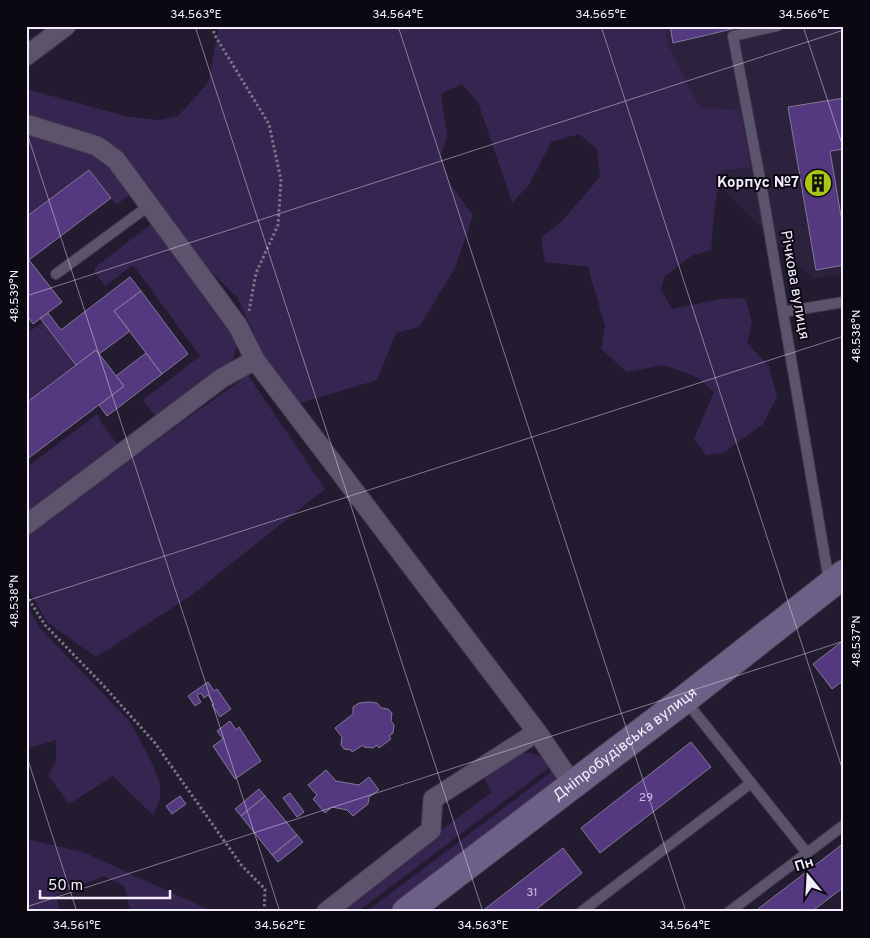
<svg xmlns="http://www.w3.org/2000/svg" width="870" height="938" font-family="Overpass,sans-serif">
	<rect width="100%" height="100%" fill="#231c31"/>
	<path fill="#2c223d" d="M 652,26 L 844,26 L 844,274 L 813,279 L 703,169 Z"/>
	<path fill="#362550" d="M 219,26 L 665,26 L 668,45 L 699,107 L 740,110 L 751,167 L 721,171 L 715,204 L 711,250 L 691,256 L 664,277 L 661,290 L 672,309 L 721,299 L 745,298 L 752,322 L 747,343 L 769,366 L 777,397 L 763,424 L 723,453 L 706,455 L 694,439 L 714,392 L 697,377 L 664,365 L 627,372 L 601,349 L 605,326 L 588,267 L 545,262 L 541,238 L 563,220 L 600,177 L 597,149 L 579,134 L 551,142 L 529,185 L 512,203 L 478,102 L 462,84 L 441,94 L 447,136 L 441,155 L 451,186 L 473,215 L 455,268 L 419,327 L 396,333 L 377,380 L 300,403 L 269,367 L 237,297 L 190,251 L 120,155 L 26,118 L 26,89 L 125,116 L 159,120 L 178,116 L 208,83 Z
		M 26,128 L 103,155 L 131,194 L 116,205 L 89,170 L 26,217 Z
		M 155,224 L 234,328 C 237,343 238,353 229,366 L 159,421 L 143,400 L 200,356 L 133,265 L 105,286 L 95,273 L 95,268 L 99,264 L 149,226 Z
		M 43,322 L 76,365 L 26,403 L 26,334 Z
		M 248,375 L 325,489 L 189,597 L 96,657 L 47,622 L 26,586 L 26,534 Z
		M 96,415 L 98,415 L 102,424 L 121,449 L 26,521 L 26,468 Z
		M 26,604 L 40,628 L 130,722 L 151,761 L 160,784 L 160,799 L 153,815 L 113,776 L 69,804 L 48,775 L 56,762 L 56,740 L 26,749 Z
		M 530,753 L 545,757 L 550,767 L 357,912 L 333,912 L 492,792 L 484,779 L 521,754 Z
		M 554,770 L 556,776 L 550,791 L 390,912 L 366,912 Z
		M 26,839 L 83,852 L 214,912 L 131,912 L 124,886 L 104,876 L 56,895 L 60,912 L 26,912 Z"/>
	<path fill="#543880" stroke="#827a94" d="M 670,26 L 745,26 L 673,43 Z
		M 844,98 L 844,149 L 830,151 L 841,216 L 844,215 L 844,265 L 816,270 L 788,107 Z
		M 89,170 L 111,198 L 29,260 L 62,302 L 33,324 L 26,315 L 26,217 Z
		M 130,277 L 141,291 L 114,311 L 130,331 L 99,354 L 96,350 L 76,365 L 40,318 L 48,313 L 61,330 Z
		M 141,291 L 188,354 L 162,374 L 114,311 Z
		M 96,350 L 124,386 L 26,460 L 26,403 Z
		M 146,353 L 162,374 L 107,416 L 99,405 L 124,386 L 116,376 Z
		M 844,640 L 844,680 L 832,689 L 813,664 Z
		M 208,682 L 214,691 L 217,689 L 231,709 L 220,717 L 212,705 L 214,704 L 208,695 L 204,698 L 201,693 L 197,695 L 201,702 L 195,706 L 188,696 Z
		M 369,702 L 377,703 L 381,708 L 388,709 L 392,713 L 391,721 L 394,725 L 393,733 L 389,736 L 391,739 L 379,748 L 377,745 L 373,748 L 364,747 L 363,745 L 352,752 L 351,750 L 344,749 L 341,745 L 342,737 L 335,728 L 353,714 L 353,707 L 359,703 Z
		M 230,721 L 236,730 L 239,727 L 261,761 L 235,779 L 213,746 L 223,739 L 217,731 Z
		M 691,742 L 711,767 L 600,853 L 581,828 Z
		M 326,770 L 336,781 L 359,785 L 369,777 L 379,790 L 369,797 L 368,804 L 353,816 L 347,810 L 332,807 L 325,813 L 313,799 L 317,795 L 308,785 Z
		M 259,789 L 265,796 L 241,816 L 235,809 Z
		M 290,793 L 304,812 L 297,817 L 283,798 Z
		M 180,796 L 186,804 L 172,814 L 166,806 Z
		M 265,796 L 297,835 L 272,855 L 241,816 Z
		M 297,835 L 303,842 L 278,862 L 272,855 Z
		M 844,843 L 844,887 L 811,912 L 754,912 Z
		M 563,848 L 582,873 L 533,912 L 481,912 Z"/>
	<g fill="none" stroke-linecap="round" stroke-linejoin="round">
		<defs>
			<path id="lane" d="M 777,26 L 733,36 L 763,195 L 829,581
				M 56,274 L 150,205
				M 783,312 L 844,302
				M 685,700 L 807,853
				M 581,912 L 751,783
				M 729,912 L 844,825"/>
			<path id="street" d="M 26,56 L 66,26
				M 26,124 L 97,146 L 116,160 L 238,326 L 255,360 L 537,732 L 573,785
				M 26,525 L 222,378 L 255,360
				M 326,912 L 431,830 L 433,799 L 537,732"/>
			<g id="secondary">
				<path id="s1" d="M 406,912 L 685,699 L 844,574"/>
			</g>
		</defs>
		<use href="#lane" stroke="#3f394a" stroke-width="12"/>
		<use href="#street" stroke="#3f394a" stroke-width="21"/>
		<use href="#secondary" stroke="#3f394a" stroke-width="30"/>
		<path stroke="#7a7487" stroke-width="3" stroke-dasharray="2.5 2.5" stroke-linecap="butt" d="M 213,26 L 214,34 L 269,124 L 281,180 L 278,225 L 256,273 L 249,311
			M 26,595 L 45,625 L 103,685 L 155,743 L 242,866 L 265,889 L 264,912"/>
		<use href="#lane" stroke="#5c546d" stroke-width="10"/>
		<use href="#street" stroke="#5c546d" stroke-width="19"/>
		<use href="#secondary" stroke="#6c6086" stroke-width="28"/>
	</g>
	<path fill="none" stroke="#f2eefd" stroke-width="1" stroke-opacity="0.45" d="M 195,26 L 483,912M 398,26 L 686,912M 601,26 L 844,774M 803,26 L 844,150M 26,130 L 280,912M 26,296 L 844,30M 26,601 L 844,336M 26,754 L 77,912M 26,907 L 844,641"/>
	<defs>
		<symbol id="building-disc" viewBox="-11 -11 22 22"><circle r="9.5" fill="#abc614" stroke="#0b0812"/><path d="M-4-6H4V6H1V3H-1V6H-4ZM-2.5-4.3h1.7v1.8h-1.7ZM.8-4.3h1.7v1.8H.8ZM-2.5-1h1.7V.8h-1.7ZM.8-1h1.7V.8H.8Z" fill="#111"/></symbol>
	</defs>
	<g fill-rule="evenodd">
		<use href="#building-disc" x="802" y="167" width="32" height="32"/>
	</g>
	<g text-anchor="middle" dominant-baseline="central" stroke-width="4" stroke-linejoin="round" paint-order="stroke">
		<g font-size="12" fill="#cac0de">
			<text x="646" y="798">29</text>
			<text x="532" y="893">31</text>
		</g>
		<g font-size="15" font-weight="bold" fill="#f2eefd" stroke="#0b0812" text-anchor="end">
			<text x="799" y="183">Корпус №7</text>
		</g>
		<g font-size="15" fill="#f2eefd" stroke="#0b0812">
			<text transform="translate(794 285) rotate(80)">Річкова вулиця</text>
			<text stroke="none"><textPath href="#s1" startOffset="276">Дніпробудівська вулиця</textPath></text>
		</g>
	</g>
	<rect width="870" height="938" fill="none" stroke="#0b0812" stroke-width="55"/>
	<g transform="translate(808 876) rotate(342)" stroke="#0b0812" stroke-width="4" paint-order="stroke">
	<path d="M0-4L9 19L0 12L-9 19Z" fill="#f2eefd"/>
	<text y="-8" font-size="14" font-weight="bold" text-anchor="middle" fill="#f2eefd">Пн</text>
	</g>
	<path d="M40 890v8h130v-8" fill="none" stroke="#f2eefd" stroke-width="2.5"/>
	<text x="48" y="890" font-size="15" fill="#f2eefd" stroke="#0b0812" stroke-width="4" paint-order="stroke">50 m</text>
	<rect x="28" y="28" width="814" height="882" fill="none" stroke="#f2eefd" stroke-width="2"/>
	<g font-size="12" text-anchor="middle" fill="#f2eefd">
		<text x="196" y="18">34.563°E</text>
		<text x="398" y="18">34.564°E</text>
		<text x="601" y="18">34.565°E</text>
		<text x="804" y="18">34.566°E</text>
		<text transform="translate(14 296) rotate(-90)" y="4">48.539°N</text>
		<text transform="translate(856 336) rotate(-90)" y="4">48.538°N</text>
		<text transform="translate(14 601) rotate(-90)" y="4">48.538°N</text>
		<text transform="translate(856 641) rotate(-90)" y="4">48.537°N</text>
		<text x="77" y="929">34.561°E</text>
		<text x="280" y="929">34.562°E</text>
		<text x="483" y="929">34.563°E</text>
		<text x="685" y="929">34.564°E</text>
	</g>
</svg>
